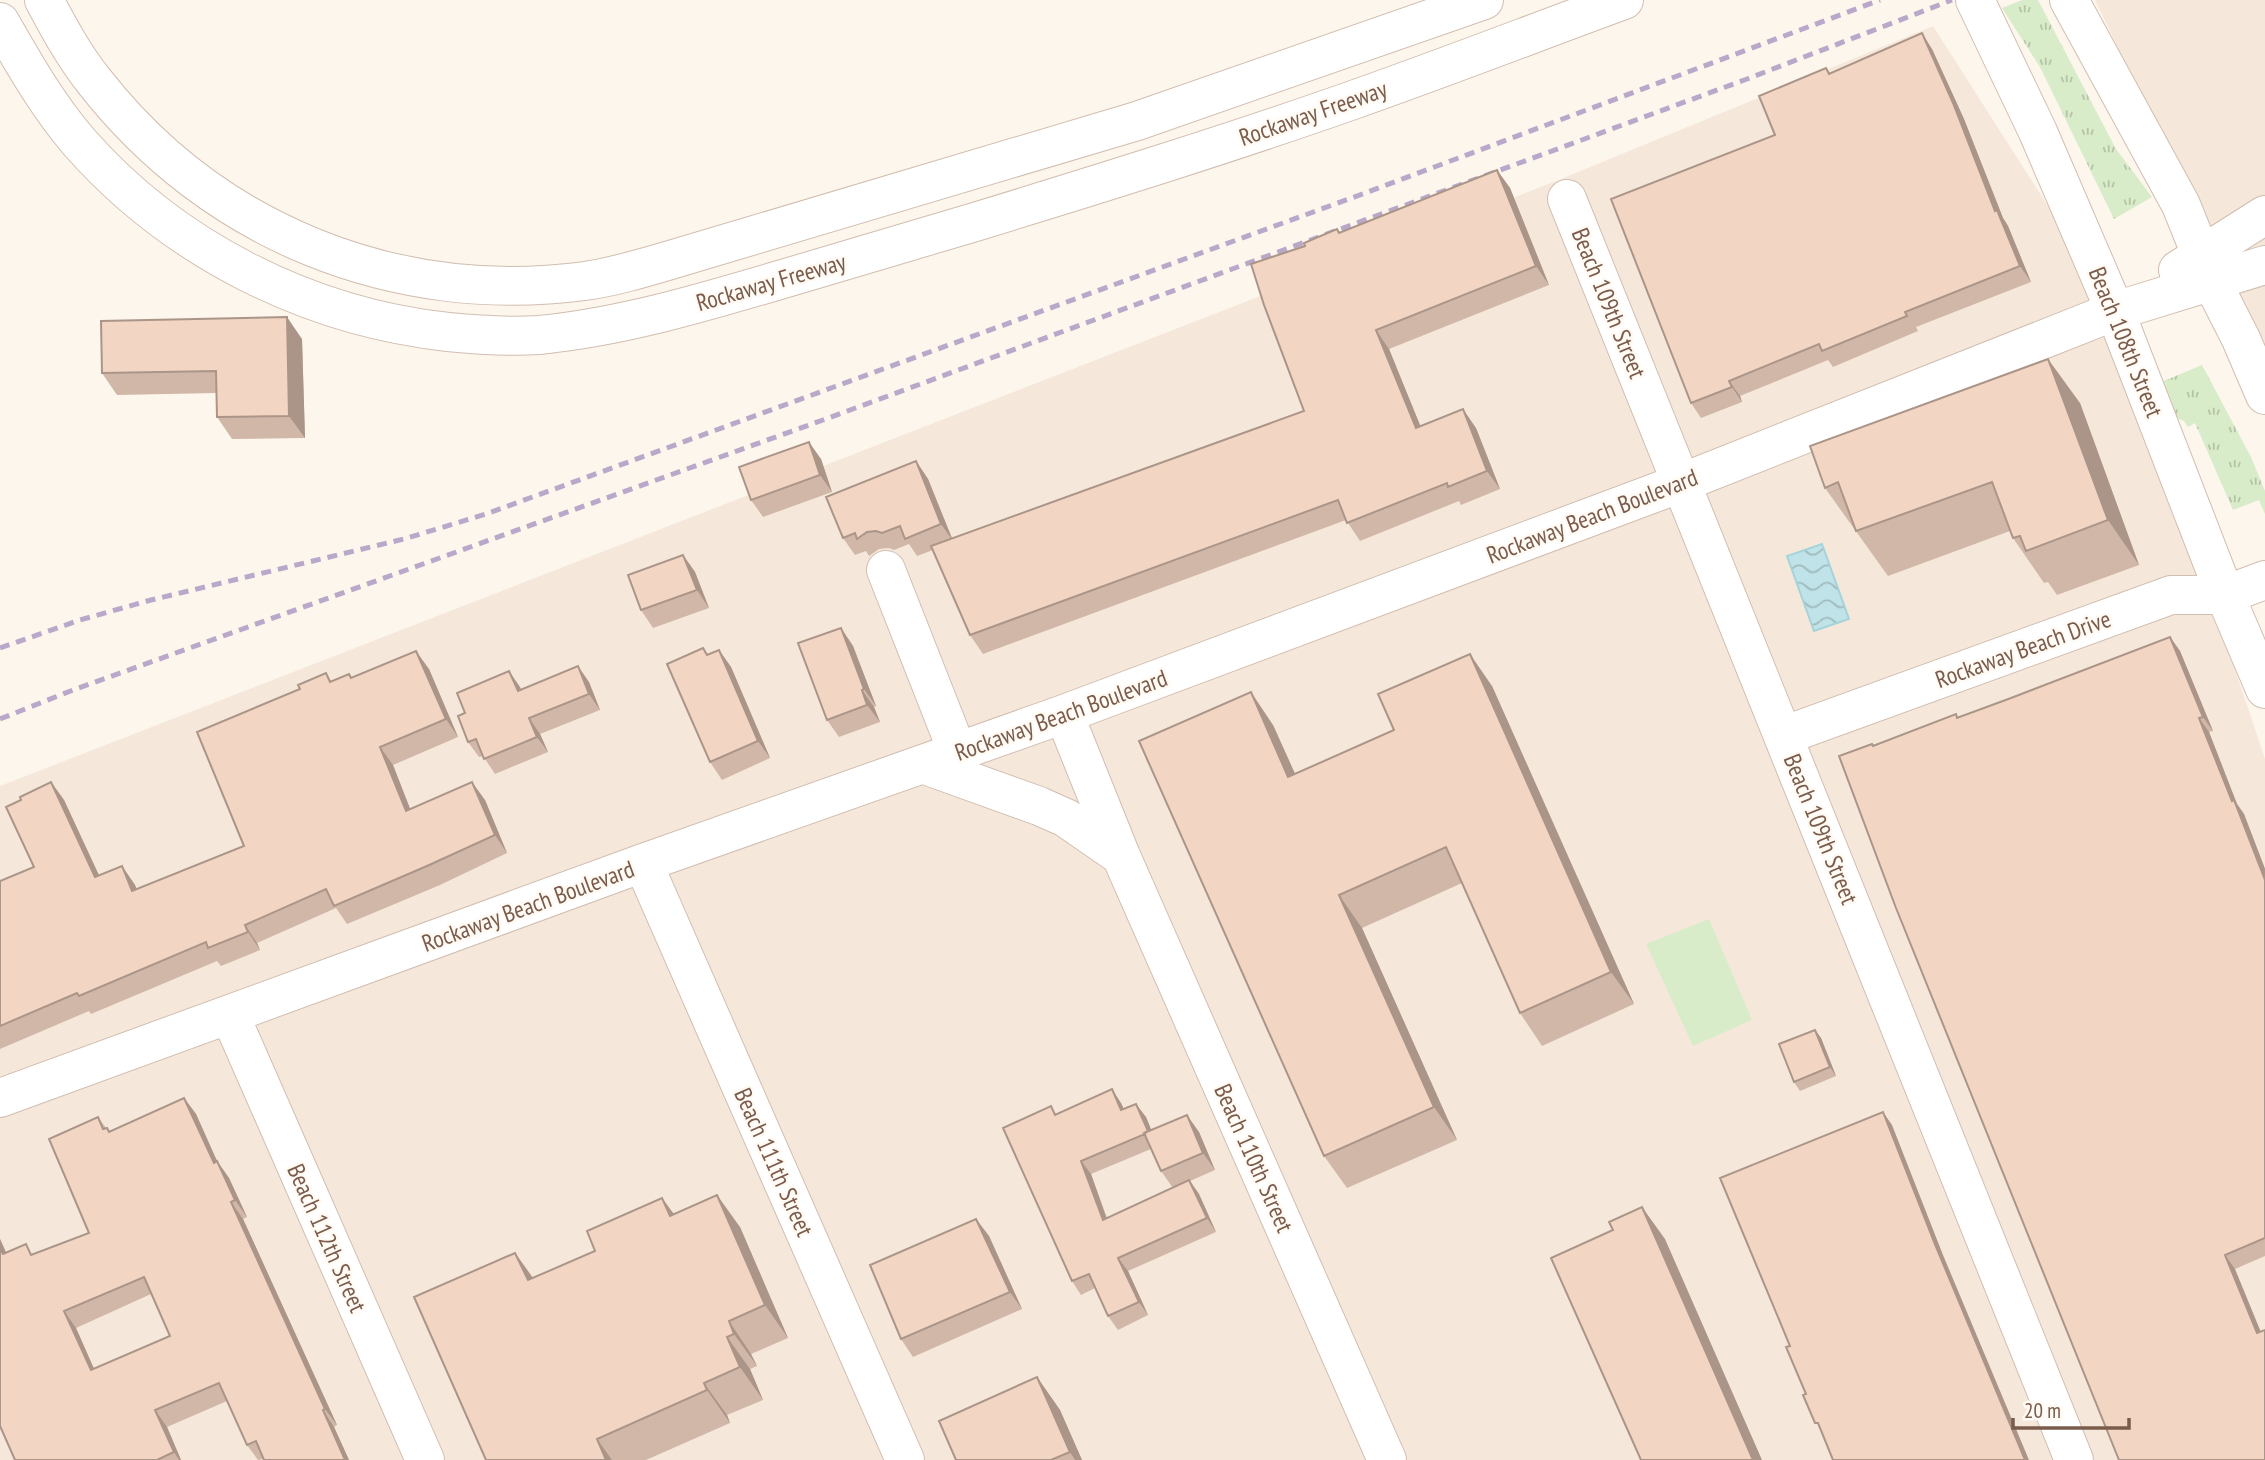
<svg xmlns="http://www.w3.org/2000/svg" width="2265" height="1460" font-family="'PT Sans Narrow',sans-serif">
	<defs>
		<pattern id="grass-tufts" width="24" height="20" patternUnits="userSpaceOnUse" patternTransform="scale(1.75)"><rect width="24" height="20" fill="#d8ecc9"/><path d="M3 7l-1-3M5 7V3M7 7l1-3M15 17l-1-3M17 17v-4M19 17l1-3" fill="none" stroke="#b4c2a5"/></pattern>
		<pattern id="water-waves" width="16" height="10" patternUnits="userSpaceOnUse" patternTransform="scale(1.75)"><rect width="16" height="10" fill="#bfe3e8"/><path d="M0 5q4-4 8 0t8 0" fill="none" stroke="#a0bbbe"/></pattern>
	</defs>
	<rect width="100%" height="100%" fill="#fdf6ec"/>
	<path fill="#f5e8da" d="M 2095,0 L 2265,0 L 2265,357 Z
		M 1933,26 L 2115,311 L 2265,759 L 2265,1460 L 0,1460 L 0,786 L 1556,181 Z"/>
	<path fill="url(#grass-tufts)" d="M 2022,0 L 2038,0 L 2116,149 L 2152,197 L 2114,219 L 2040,67 L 2002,8 Z
		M 2202,365 L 2251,457 L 2265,491 L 2265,514 L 2259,500 L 2233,510 L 2195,423 L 2188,427 L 2184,421 L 2172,416 L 2159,383 Z"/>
	<path fill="#d8ecc9" d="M 1709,919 L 1752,1020 L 1693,1046 L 1646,944 Z"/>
	<path fill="url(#water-waves)" stroke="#a5d3da" stroke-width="2" d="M 1822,544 L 1849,619 L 1814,631 L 1787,556 Z"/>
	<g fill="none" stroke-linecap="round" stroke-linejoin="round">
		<defs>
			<path id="minor" d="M 44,0 C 59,28 74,56 94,81 C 212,232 394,306 585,281 C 613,277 640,269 667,261 L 1137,121 L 1484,0
				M 1975,0 L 2038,132 L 2115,311 L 2225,595 L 2265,689
				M 2069,0 L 2181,205 L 2212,282 L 2241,339 L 2265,395
				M 0,22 C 24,64 48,106 79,142 C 173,249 308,317 448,332 C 478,335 509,337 539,335 C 620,327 698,304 776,281 C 842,261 909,242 975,222 C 1102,183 1228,144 1353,100 C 1444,68 1534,33 1624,0
				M 1567,199 L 2074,1460
				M 2178,270 L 2265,215
				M 886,570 L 958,753
				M 1064,714 L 1121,856 L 1387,1460
				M 1783,736 L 2171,595 L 2225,595 L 2265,580
				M 925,765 L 1039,806 L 1066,818 L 1121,856
				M 643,863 L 905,1460
				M 230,1015 L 425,1460
				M 0,1098 L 643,863 L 1064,714 L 1681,483 L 2115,311 L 2265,265"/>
		</defs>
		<use href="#minor" stroke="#d1beb0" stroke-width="40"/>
		<use href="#minor" stroke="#fff" stroke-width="38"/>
		<path stroke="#b9a8c9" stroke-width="5" stroke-dasharray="10 7" stroke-linecap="butt" d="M 0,648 L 80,620 L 151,600 L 404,539 L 486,514 L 1357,196 L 1880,0
			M 0,719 L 73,690 L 823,420 L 1747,79 L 1952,0"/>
	</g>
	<path fill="#d1b7a8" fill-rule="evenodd" d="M 1932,49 L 1964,119 L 2003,218 L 2008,226 L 2031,282 L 1916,327 L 1918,331 L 1833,367 L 1828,360 L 1740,396 L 1742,402 L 1701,418 L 1691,403 L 1775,135 L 1826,68 L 1830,74 Z
		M 1497,170 L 1510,188 L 1549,285 L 1389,349 L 1420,426 L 1476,428 L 1500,489 L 1461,505 L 1459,501 L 1360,541 L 1346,520 L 983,654 L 970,635 L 933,550 L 917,556 L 909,544 L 894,550 L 889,548 L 879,549 L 869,556 L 866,551 L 855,555 L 843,538 L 916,461 L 928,479 L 952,538 L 1304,411 L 1305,246 Z
		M 302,339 L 305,438 L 232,439 L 217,417 L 217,393 L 117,395 L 102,373 Z
		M 2080,403 L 2139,565 L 2057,595 L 2048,582 L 2044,583 L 2013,538 L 2010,531 L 1888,576 L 1825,488 L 1810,446 Z
		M 821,459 L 832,492 L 763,517 L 751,500 Z
		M 683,555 L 695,572 L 709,608 L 653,628 L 641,610 Z
		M 841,628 L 853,646 L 876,706 L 874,707 L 880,722 L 839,737 L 827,720 Z
		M 2170,637 L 2180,651 L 2213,731 L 2209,732 L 2214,745 L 2237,804 L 2244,814 L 2265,869 L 2265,1256 L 2235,1269 L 2265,1460 L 1874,746 L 2011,698 Z
		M 719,650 L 731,667 L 770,758 L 722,780 L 710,762 L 708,655 Z
		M 429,669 L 458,737 L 393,765 L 410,809 L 485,800 L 507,853 L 440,885 L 347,924 L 336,908 L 257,943 L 260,950 L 221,966 L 217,961 L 91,1014 L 89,1011 L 0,1049 L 0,881 L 34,867 L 21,800 L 51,782 L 64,800 L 99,875 L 122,866 L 135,885 L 137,890 L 244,846 L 300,689 L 326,673 L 331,681 L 349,674 L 352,678 Z
		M 509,671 L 521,690 L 589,682 L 600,710 L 540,734 L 548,752 L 495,774 L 483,756 L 479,757 L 468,742 L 465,713 Z
		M 1492,686 L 1634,1004 L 1542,1046 L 1520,1013 L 1462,883 L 1362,928 L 1457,1140 L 1347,1188 L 1324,1156 L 1273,725 L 1295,774 Z
		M 1815,1030 L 1821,1038 L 1836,1076 L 1800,1091 L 1794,1082 Z
		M 184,1098 L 196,1114 L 217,1161 L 229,1178 L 247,1217 L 243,1219 L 337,1425 L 334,1427 L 349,1460 L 264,1460 L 264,1459 L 258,1460 L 247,1445 L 227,1401 L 167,1427 L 181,1460 L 15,1460 L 0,1426 L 0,1239 L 6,1253 L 34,1254 L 89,1233 L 98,1117 L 106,1128 L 107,1128 L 110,1132 ZM 151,1294 L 170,1336 L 94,1369 L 76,1328 Z
		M 1121,1103 L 1124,1109 L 1146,1117 L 1151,1130 L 1199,1132 L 1215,1170 L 1190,1181 L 1199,1194 L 1216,1232 L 1128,1271 L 1148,1315 L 1118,1330 L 1108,1316 L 1095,1288 L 1081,1295 L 1072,1281 L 1051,1106 L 1056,1114 ZM 1151,1149 L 1161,1171 L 1173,1188 L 1107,1218 L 1091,1174 Z
		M 662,1198 L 674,1214 L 740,1227 L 788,1338 L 751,1354 L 757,1366 L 750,1369 L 763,1400 L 727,1415 L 730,1423 L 646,1460 L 486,1460 L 515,1253 L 533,1278 L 595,1251 Z
		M 976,1219 L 989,1236 L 1022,1309 L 913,1357 L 901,1339 Z
		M 1037,1377 L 1060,1410 L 1082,1460 L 956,1460 Z"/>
	<path fill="#aa9588" d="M 1922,33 L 1932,49 L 1964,119 L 2003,218 L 2008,226 L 2031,282 L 2020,266 L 1995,211 Z
		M 1497,170 L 1510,188 L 1549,285 L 1536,266 Z
		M 287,317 L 302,339 L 305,438 L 289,416 Z
		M 1376,330 L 1389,349 L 1429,447 L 1416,428 Z
		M 2048,359 L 2080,403 L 2139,565 L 2108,520 Z
		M 1729,381 L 1740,396 L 1742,402 L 1732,387 Z
		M 1463,409 L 1476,428 L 1500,489 L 1487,471 Z
		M 809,442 L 821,459 L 832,492 L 820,475 Z
		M 916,461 L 928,479 L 953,541 L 941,524 Z
		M 683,555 L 695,572 L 709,608 L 697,590 Z
		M 841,628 L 853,646 L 876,706 L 864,689 Z
		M 2170,637 L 2180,651 L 2213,731 L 2203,717 Z
		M 719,650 L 731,667 L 770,758 L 758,741 Z
		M 416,651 L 429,669 L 458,737 L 446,719 Z
		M 1470,654 L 1492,686 L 1634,1004 L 1611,972 Z
		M 578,666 L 589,682 L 600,710 L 589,694 Z
		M 509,671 L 520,687 L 529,707 L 518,691 Z
		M 862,690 L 874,707 L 880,722 L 867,705 Z
		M 1251,692 L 1273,725 L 1311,809 L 1288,777 Z
		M 529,718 L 540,734 L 548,752 L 537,737 Z
		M 2199,718 L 2209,732 L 2237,804 L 2244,814 L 2265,869 L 2265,880 L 2232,801 Z
		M 380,747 L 393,765 L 418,829 L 406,811 Z
		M 51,782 L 64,800 L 108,895 L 95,877 Z
		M 472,782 L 485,800 L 507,853 L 495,835 Z
		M 122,866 L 135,885 L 145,909 L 132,891 Z
		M 1339,895 L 1362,928 L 1457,1140 L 1434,1107 Z
		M 245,925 L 257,943 L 260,950 L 248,932 Z
		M 1815,1030 L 1821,1038 L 1836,1076 L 1830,1067 Z
		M 1112,1089 L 1121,1103 L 1130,1123 L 1121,1110 Z
		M 184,1098 L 196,1114 L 225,1179 L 214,1163 Z
		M 1136,1104 L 1146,1117 L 1158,1146 L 1149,1133 Z
		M 1883,1112 L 1892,1125 L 1943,1255 L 2029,1460 L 2025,1460 L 1934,1242 Z
		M 1187,1115 L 1199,1132 L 1215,1170 L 1203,1153 Z
		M 217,1161 L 229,1178 L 247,1217 L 235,1200 Z
		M 1081,1161 L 1091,1174 L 1112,1234 L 1103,1220 Z
		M 1189,1180 L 1199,1194 L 1216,1232 L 1207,1218 Z
		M 717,1195 L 740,1227 L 788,1338 L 765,1305 Z
		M 662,1198 L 685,1230 L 670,1216 Z
		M 231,1202 L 243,1219 L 337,1425 L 325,1409 Z
		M 1642,1207 L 1665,1239 L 1762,1460 L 1753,1460 Z
		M 976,1219 L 989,1236 L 1022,1309 L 1010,1292 Z
		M 0,1239 L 14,1270 L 3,1254 L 0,1248 Z
		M 515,1253 L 538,1285 L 528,1280 Z
		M 2225,1255 L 2235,1269 L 2265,1342 L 2257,1333 Z
		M 1118,1258 L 1128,1271 L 1148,1315 L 1139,1302 Z
		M 64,1311 L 76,1328 L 102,1387 L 91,1370 Z
		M 729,1321 L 751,1354 L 757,1366 L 734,1334 Z
		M 727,1337 L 750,1369 L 763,1400 L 740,1367 Z
		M 1037,1377 L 1060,1410 L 1082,1460 L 1075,1460 L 1070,1452 Z
		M 704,1383 L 727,1415 L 730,1423 L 707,1390 Z
		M 155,1410 L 167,1427 L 181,1460 L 179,1460 L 174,1452 Z
		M 323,1410 L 334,1427 L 349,1460 L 345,1460 Z
		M 597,1439 L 612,1460 L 606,1460 Z"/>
	<path fill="#f3d5c3" stroke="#aa9588" stroke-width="2" fill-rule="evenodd" d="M 1922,33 L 1953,103 L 1995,211 L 1997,210 L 2020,266 L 1905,312 L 1907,316 L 1822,351 L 1819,344 L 1729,381 L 1732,387 L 1691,403 L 1611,199 L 1775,135 L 1759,96 L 1826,68 L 1829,74 Z
		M 1497,170 L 1536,266 L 1376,330 L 1416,428 L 1463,409 L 1487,471 L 1448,487 L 1447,483 L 1347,523 L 1338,500 L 970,635 L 931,546 L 1304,411 L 1264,305 L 1251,264 L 1305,246 L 1304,243 L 1337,229 L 1339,233 Z
		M 287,317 L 289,416 L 217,417 L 216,371 L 102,373 L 101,321 Z
		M 2048,359 L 2108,520 L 2026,551 L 2020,536 L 2013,538 L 1992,482 L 1856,531 L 1838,482 L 1825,488 L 1810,446 Z
		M 809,442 L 820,475 L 751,500 L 739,467 Z
		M 916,461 L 941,524 L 905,539 L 900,526 L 882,533 L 876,531 L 867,532 L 857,539 L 855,533 L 843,538 L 826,497 Z
		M 683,555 L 697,590 L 641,610 L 628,575 Z
		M 841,628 L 864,689 L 862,690 L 867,705 L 827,720 L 798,643 Z
		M 2170,637 L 2203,717 L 2199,718 L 2204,731 L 2232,801 L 2234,800 L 2265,880 L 2265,1238 L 2225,1255 L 2257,1333 L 2265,1330 L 2265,1460 L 2119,1460 L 1896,908 L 1839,756 L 1872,744 L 1873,746 L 1956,714 L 1957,718 L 2011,698 Z
		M 703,648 L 707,655 L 719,650 L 758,741 L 710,762 L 667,664 Z
		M 416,651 L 446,719 L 380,747 L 406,811 L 472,782 L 495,835 L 427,866 L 334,906 L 326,889 L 245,925 L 248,932 L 208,948 L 206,942 L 79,996 L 77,993 L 0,1026 L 0,881 L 34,867 L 6,807 L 21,800 L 20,797 L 51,782 L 95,877 L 122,866 L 132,891 L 244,846 L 197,732 L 300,689 L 298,685 L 326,673 L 330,682 L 349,674 L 351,678 Z
		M 1470,654 L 1611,972 L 1520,1013 L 1446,847 L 1339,895 L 1434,1107 L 1324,1156 L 1139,741 L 1251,692 L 1288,777 L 1394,730 L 1378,694 Z
		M 578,666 L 589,694 L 529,718 L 537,737 L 484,759 L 476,739 L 468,742 L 458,716 L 465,713 L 457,693 L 509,671 L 518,691 Z
		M 1815,1030 L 1830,1067 L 1794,1082 L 1779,1044 Z
		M 1112,1089 L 1121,1110 L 1136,1104 L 1148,1131 L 1144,1133 L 1145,1134 L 1081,1161 L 1103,1220 L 1189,1180 L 1207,1218 L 1118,1258 L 1139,1302 L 1108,1316 L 1089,1274 L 1072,1281 L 1003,1128 L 1051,1106 L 1055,1115 Z
		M 184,1098 L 214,1163 L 217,1161 L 235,1200 L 231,1202 L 325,1409 L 323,1410 L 345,1460 L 264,1460 L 256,1441 L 247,1445 L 219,1383 L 155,1410 L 174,1452 L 157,1460 L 15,1460 L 0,1426 L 0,1248 L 3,1254 L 26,1244 L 31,1255 L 89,1233 L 49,1139 L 98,1117 L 103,1129 L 107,1128 L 109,1132 ZM 144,1277 L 170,1336 L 91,1370 L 64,1311 Z
		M 1883,1112 L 1934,1242 L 2025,1460 L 1833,1460 L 1818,1423 L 1815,1423 L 1803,1395 L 1806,1394 L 1786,1347 L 1790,1346 L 1720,1178 Z
		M 1187,1115 L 1203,1153 L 1161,1171 L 1144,1133 Z
		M 717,1195 L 765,1305 L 729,1321 L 734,1334 L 727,1337 L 740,1367 L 704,1383 L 707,1390 L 597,1439 L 606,1460 L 486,1460 L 414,1297 L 515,1253 L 528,1280 L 595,1251 L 587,1231 L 662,1198 L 670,1216 Z
		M 1642,1207 L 1753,1460 L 1641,1460 L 1551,1258 L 1613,1230 L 1609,1222 Z
		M 976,1219 L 1010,1292 L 901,1339 L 870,1265 Z
		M 1037,1377 L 1070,1452 L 1051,1460 L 956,1460 L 939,1421 Z"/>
	<g text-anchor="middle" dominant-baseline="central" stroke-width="5" stroke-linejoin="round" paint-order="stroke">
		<g font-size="24" fill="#7a5c4d" stroke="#fffaf3">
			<text transform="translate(1313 113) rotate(-19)">Rockaway Freeway</text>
			<text transform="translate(771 282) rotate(-16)">Rockaway Freeway</text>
			<text transform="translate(1609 303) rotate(68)">Beach 109th Street</text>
			<text transform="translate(2126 342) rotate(68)">Beach 108th Street</text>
			<text transform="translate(1592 516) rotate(-21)">Rockaway Beach Boulevard</text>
			<text transform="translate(2023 649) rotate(-20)">Rockaway Beach Drive</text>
			<text transform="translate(1061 715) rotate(-20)">Rockaway Beach Boulevard</text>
			<text transform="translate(1821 829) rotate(68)">Beach 109th Street</text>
			<text transform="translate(528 906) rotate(-20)">Rockaway Beach Boulevard</text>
			<text transform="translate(1254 1158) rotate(66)">Beach 110th Street</text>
			<text transform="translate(774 1162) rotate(66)">Beach 111th Street</text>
			<text transform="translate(327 1238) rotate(66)">Beach 112th Street</text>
		</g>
	</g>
	<path d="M2013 1418v10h116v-10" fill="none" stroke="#7a5c4d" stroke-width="3.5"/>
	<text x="2024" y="1418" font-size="21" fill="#7a5c4d" stroke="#fffaf3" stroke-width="5" paint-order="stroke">20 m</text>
</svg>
